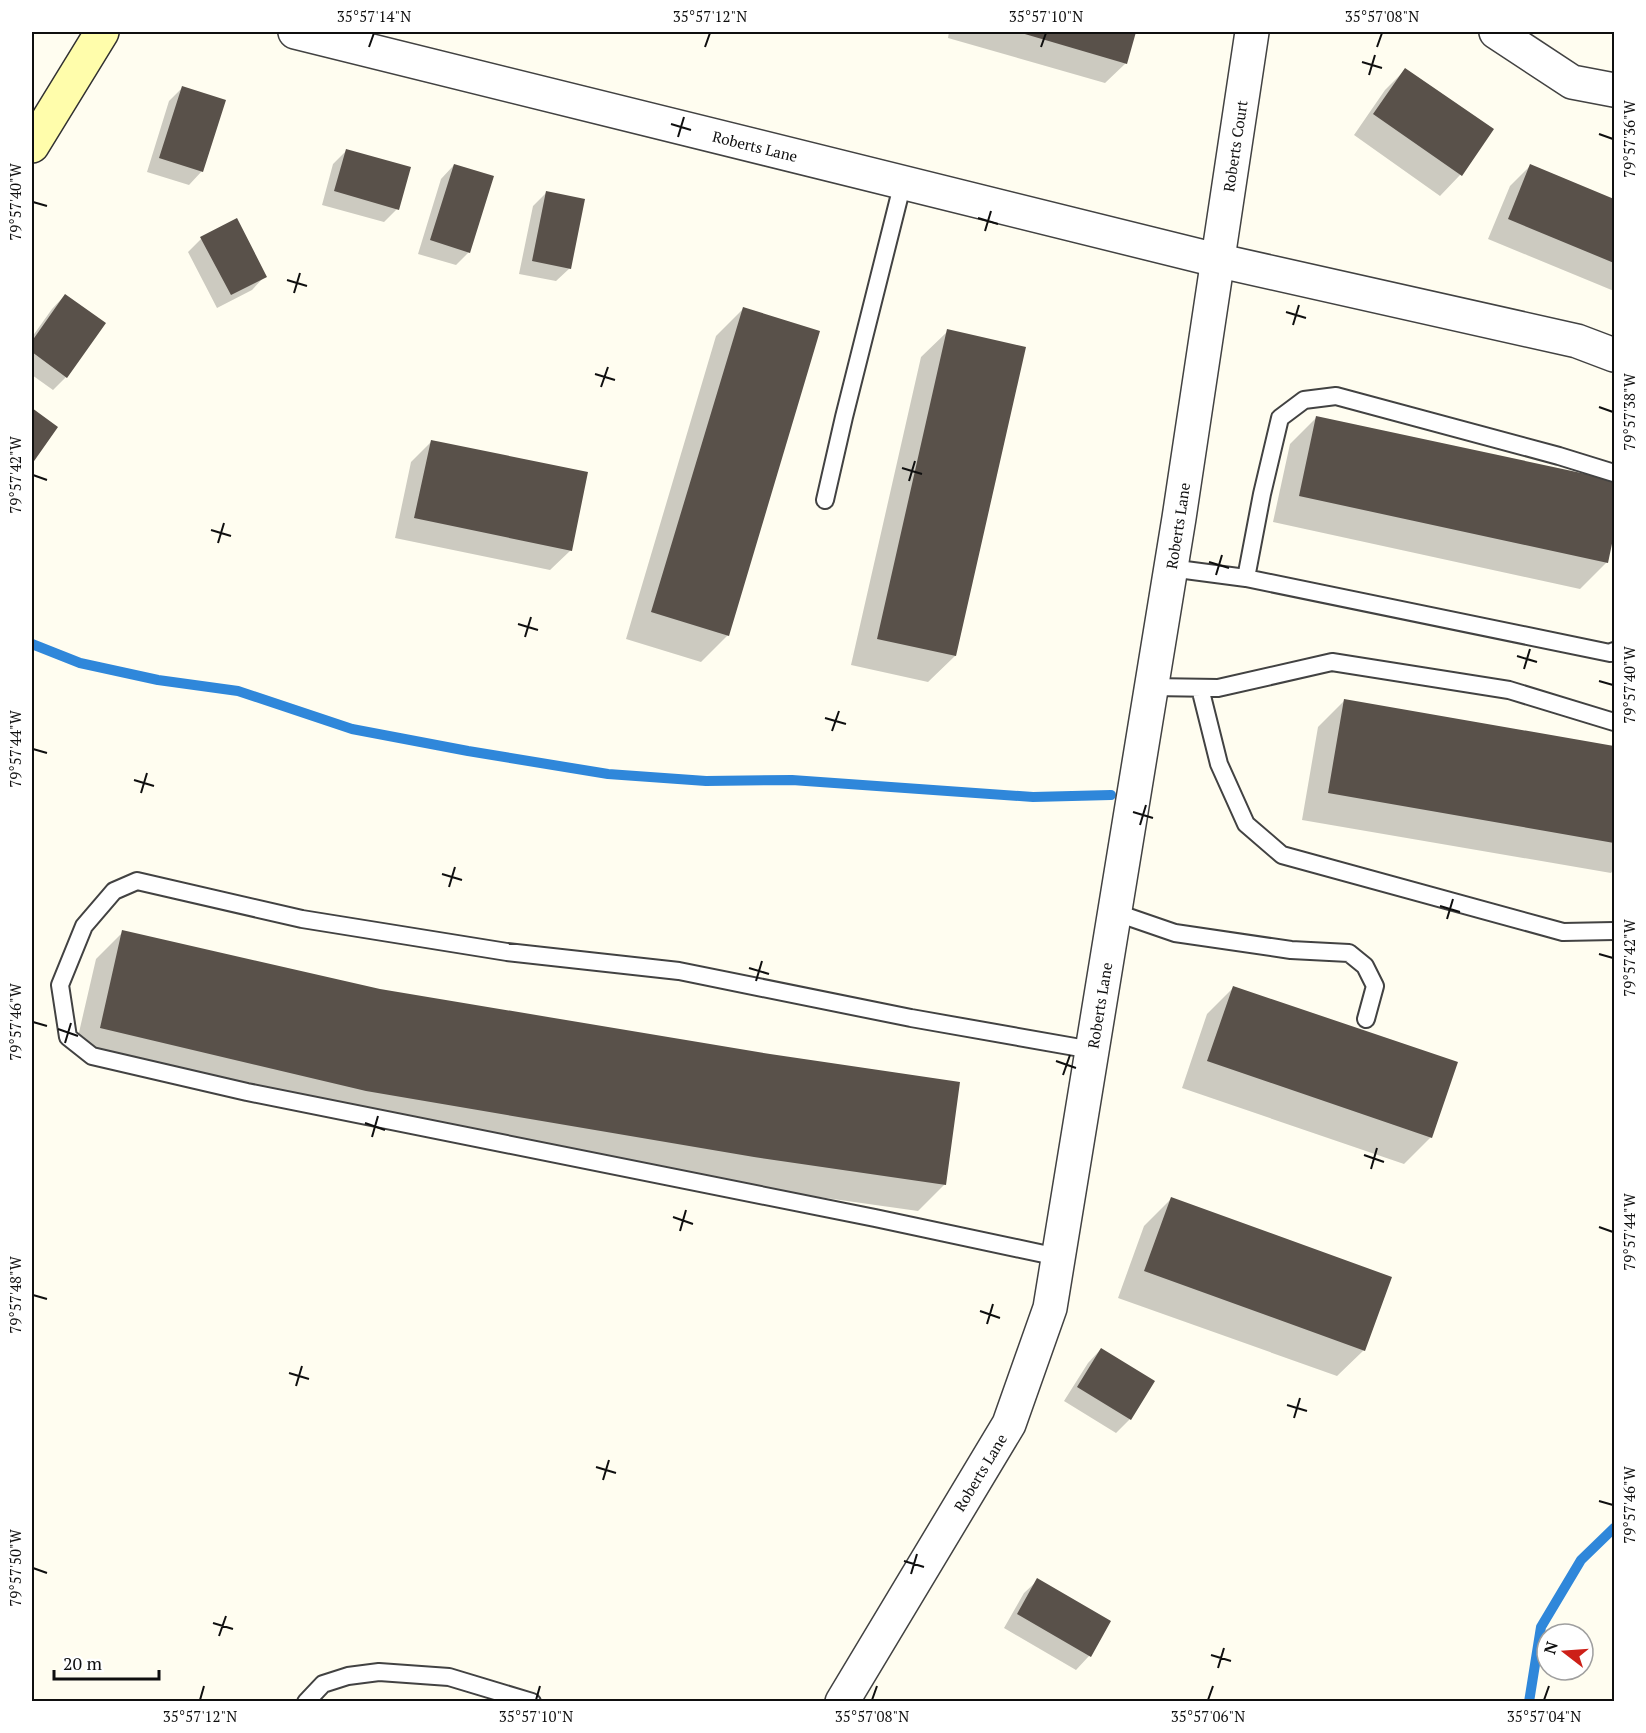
<svg xmlns="http://www.w3.org/2000/svg" width="1646" height="1733" font-family="'PT Serif',serif">
	<rect width="100%" height="100%" fill="#fffdf0"/>
	<path fill="#0003" d="M 949,32 L 1135,32 L 1126,63 L 1105,83 L 948,38 Z
		M 1405,70 L 1492,130 L 1460,175 L 1440,196 L 1354,135 L 1385,90 Z
		M 182,88 L 202,171 L 189,185 L 147,172 L 169,101 Z
		M 346,151 L 397,209 L 384,222 L 322,205 L 333,164 Z
		M 454,165 L 469,252 L 456,265 L 418,254 L 441,179 Z
		M 1530,166 L 1614,201 L 1614,291 L 1488,239 L 1510,186 Z
		M 546,193 L 570,268 L 556,281 L 519,274 L 533,206 Z
		M 201,239 L 265,276 L 252,290 L 217,308 L 188,252 Z
		M 65,295 L 66,377 L 53,390 L 32,375 L 32,337 L 52,309 Z
		M 743,309 L 728,635 L 701,662 L 626,639 L 716,336 Z
		M 948,331 L 955,656 L 928,682 L 851,665 L 921,357 Z
		M 32,409 L 56,427 L 32,461 Z
		M 1317,417 L 1614,482 L 1614,527 L 1607,562 L 1580,589 L 1273,522 L 1290,444 Z
		M 432,441 L 571,550 L 550,570 L 395,538 L 411,462 Z
		M 1345,700 L 1614,747 L 1614,869 L 1611,873 L 1302,820 L 1318,727 Z
		M 123,932 L 945,1184 L 918,1211 L 727,1184 L 338,1117 L 74,1054 L 96,959 Z
		M 1234,987 L 1431,1137 L 1404,1164 L 1182,1088 L 1207,1014 Z
		M 1171,1199 L 1364,1350 L 1337,1376 L 1118,1298 L 1144,1226 Z
		M 1101,1349 L 1130,1419 L 1116,1433 L 1064,1401 L 1088,1363 Z
		M 1038,1580 L 1109,1622 L 1089,1656 L 1076,1670 L 1004,1628 L 1024,1593 Z"/>
	<g fill="none" stroke-linecap="round" stroke-linejoin="round">
		<path stroke="#2f87da" stroke-width="10" d="M 32,644 L 80,663 L 158,680 L 238,691 L 352,729 L 468,751 L 608,774 L 706,781 L 792,780 L 1033,797 L 1111,795
			M 1529,1702 L 1541,1627 L 1581,1560 L 1614,1528"/>
	</g>
	<path fill="#59514a" d="M 1018,32 L 1136,32 L 1127,64 Z
		M 1405,68 L 1494,129 L 1462,176 L 1373,114 Z
		M 182,86 L 226,100 L 203,172 L 159,158 Z
		M 346,149 L 411,167 L 399,210 L 334,191 Z
		M 454,164 L 494,176 L 470,253 L 430,240 Z
		M 1530,164 L 1614,199 L 1614,263 L 1508,219 Z
		M 546,191 L 585,199 L 571,269 L 532,261 Z
		M 237,218 L 267,277 L 231,295 L 200,237 Z
		M 65,294 L 106,323 L 67,378 L 32,352 L 32,341 Z
		M 743,307 L 820,331 L 729,636 L 651,612 Z
		M 947,329 L 1026,347 L 956,656 L 877,639 Z
		M 32,408 L 58,427 L 32,464 Z
		M 1316,416 L 1614,480 L 1614,534 L 1608,563 L 1299,496 Z
		M 431,440 L 588,472 L 572,551 L 414,518 Z
		M 1344,699 L 1614,746 L 1614,843 L 1328,793 Z
		M 122,930 L 380,989 L 770,1054 L 960,1082 L 946,1185 L 754,1157 L 366,1091 L 100,1028 Z
		M 1233,986 L 1458,1062 L 1432,1138 L 1207,1061 Z
		M 1171,1197 L 1392,1277 L 1365,1351 L 1144,1271 Z
		M 1101,1348 L 1155,1381 L 1131,1420 L 1077,1387 Z
		M 1037,1578 L 1111,1621 L 1091,1657 L 1017,1614 Z"/>
	<g fill="none" stroke-linecap="round" stroke-linejoin="round">
		<defs>
			<path id="lane" d="M 825,500 L 844,417 L 903,182
				M 1170,568 L 1246,578 L 1610,653 L 1614,651
				M 1246,578 L 1262,494 L 1280,418 L 1304,400 L 1336,396 L 1559,456 L 1614,473
				M 1151,687 L 1218,688 L 1332,662 L 1509,690 L 1614,722
				M 1200,688 L 1219,764 L 1246,824 L 1282,855 L 1563,932 L 1614,931
				M 1114,912 L 1175,933 L 1291,950 L 1349,953 L 1365,966 L 1375,986 L 1366,1019
				M 1058,1257 L 875,1218 L 247,1092 L 92,1056 L 68,1037 L 60,985 L 84,926 L 114,891 L 137,881 L 302,919 L 507,952 L 679,971 L 911,1018 L 1092,1050
				M 306,1702 L 323,1684 L 348,1676 L 379,1672 L 449,1677 L 532,1702"/>
			<g id="street">
				<path id="s1" d="M 295,32 L 1216,260 L 1577,341 L 1614,355"/>
				<path d="M 1496,32 L 1572,82 L 1614,90"/>
				<path id="s2" d="M 842,1702 L 1009,1424 L 1050,1308 L 1179,518 L 1252,32"/>
			</g>
			<path id="secondary" d="M 32,146 L 102,32"/>
		</defs>
		<use href="#lane" stroke="#424242" stroke-width="20"/>
		<use href="#street" stroke="#424242" stroke-width="36"/>
		<use href="#secondary" stroke="#313131" stroke-width="36"/>
		<use href="#lane" stroke="#fff" stroke-width="16"/>
		<use href="#street" stroke="#fff" stroke-width="33"/>
		<use href="#secondary" stroke="#fffdab" stroke-width="33"/>
	</g>
	<path fill="none" stroke="#0f0f0f" stroke-width="2" d="M 369,47 L 374,33M 705,47 L 710,33M 1041,47 L 1046,33M 1377,47 L 1382,33M 1362,62 L 1382,68M 1369,75 L 1375,55M 671,124 L 691,130M 1599,134 L 1613,139M 678,137 L 684,117M 33,202 L 47,206M 978,218 L 998,224M 985,231 L 991,211M 287,280 L 307,286M 294,293 L 300,273M 1286,312 L 1306,318M 1293,325 L 1299,305M 595,374 L 615,380M 601,387 L 608,367M 1599,407 L 1613,412M 902,468 L 922,474M 33,475 L 47,480M 909,481 L 915,461M 211,530 L 231,536M 218,543 L 224,523M 1209,562 L 1229,568M 1216,575 L 1222,555M 518,624 L 538,630M 525,637 L 531,617M 1517,656 L 1537,662M 1524,669 L 1530,649M 1599,681 L 1613,685M 825,718 L 846,724M 832,731 L 839,711M 33,749 L 47,753M 134,780 L 154,786M 141,793 L 147,773M 1133,812 L 1153,818M 1140,825 L 1146,805M 442,874 L 462,880M 449,887 L 455,867M 1440,906 L 1460,912M 1447,919 L 1453,899M 1599,954 L 1613,958M 749,968 L 769,974M 756,981 L 762,961M 33,1022 L 47,1026M 58,1029 L 78,1036M 65,1043 L 71,1023M 1056,1061 L 1076,1068M 1063,1075 L 1070,1055M 365,1123 L 385,1130M 372,1137 L 378,1116M 1364,1155 L 1384,1162M 1371,1169 L 1377,1148M 673,1217 L 693,1224M 1599,1227 L 1613,1232M 680,1231 L 686,1210M 33,1295 L 47,1299M 980,1311 L 1000,1318M 987,1324 L 993,1304M 289,1373 L 309,1379M 296,1386 L 302,1366M 1287,1405 L 1307,1411M 1294,1418 L 1300,1398M 596,1467 L 616,1473M 603,1480 L 609,1460M 1599,1501 L 1613,1505M 904,1561 L 924,1567M 33,1568 L 47,1573M 911,1574 L 917,1554M 213,1623 L 233,1629M 219,1636 L 226,1616M 1211,1655 L 1231,1661M 1218,1668 L 1224,1648M 200,1700 L 204,1686M 536,1700 L 540,1686M 872,1700 L 877,1686M 1208,1700 L 1213,1686M 1544,1700 L 1549,1686"/>
	<g text-anchor="middle" dominant-baseline="central" stroke-width="6" stroke-linejoin="round" paint-order="stroke">
		<g font-size="15" fill="#0f0f0f" stroke="#fff">
			<text stroke="none"><textPath href="#s1" startOffset="474">Roberts Lane</textPath></text>
			<text stroke="none"><textPath href="#s2" startOffset="1624">Roberts Court</textPath></text>
			<text stroke="none"><textPath href="#s2" startOffset="1240">Roberts Lane</textPath></text>
			<text stroke="none"><textPath href="#s2" startOffset="754">Roberts Lane</textPath></text>
			<text stroke="none"><textPath href="#s2" startOffset="268">Roberts Lane</textPath></text>
		</g>
	</g>
	<rect width="1646" height="1733" fill="none" stroke="#ffffff" stroke-width="66"/>
	<g transform="translate(1565 1652) rotate(287)"><circle r="28" fill="#ffffff" stroke="#9f9f9f" stroke-width="1.5"/>
	<path d="M0-4.5L10 22L0 15L-10 22Z" fill="#cd2018"/>
	<text y="-9" font-size="16" font-weight="bold" text-anchor="middle" fill="#0f0f0f">N</text>
	</g>
	<path d="M54 1670v9h105v-9" fill="none" stroke="#0f0f0f" stroke-width="3"/>
	<text x="63" y="1670" font-size="18" fill="#0f0f0f" stroke="#ffffff" stroke-width="4.5" paint-order="stroke">20 m</text>
	<rect x="33" y="33" width="1580" height="1667" fill="none" stroke="#0f0f0f" stroke-width="2"/>
	<g font-size="15" text-anchor="middle" fill="#0f0f0f">
		<text x="374" y="22">35°57'14"N</text>
		<text x="710" y="22">35°57'12"N</text>
		<text x="1046" y="22">35°57'10"N</text>
		<text x="1382" y="22">35°57'08"N</text>
		<text transform="translate(1630 139) rotate(-90)" y="5">79°57'36"W</text>
		<text transform="translate(16 202) rotate(-90)" y="5">79°57'40"W</text>
		<text transform="translate(1630 412) rotate(-90)" y="5">79°57'38"W</text>
		<text transform="translate(16 475) rotate(-90)" y="5">79°57'42"W</text>
		<text transform="translate(1630 685) rotate(-90)" y="5">79°57'40"W</text>
		<text transform="translate(16 749) rotate(-90)" y="5">79°57'44"W</text>
		<text transform="translate(1630 958) rotate(-90)" y="5">79°57'42"W</text>
		<text transform="translate(16 1022) rotate(-90)" y="5">79°57'46"W</text>
		<text transform="translate(1630 1232) rotate(-90)" y="5">79°57'44"W</text>
		<text transform="translate(16 1295) rotate(-90)" y="5">79°57'48"W</text>
		<text transform="translate(1630 1505) rotate(-90)" y="5">79°57'46"W</text>
		<text transform="translate(16 1568) rotate(-90)" y="5">79°57'50"W</text>
		<text x="200" y="1722">35°57'12"N</text>
		<text x="536" y="1722">35°57'10"N</text>
		<text x="872" y="1722">35°57'08"N</text>
		<text x="1208" y="1722">35°57'06"N</text>
		<text x="1544" y="1722">35°57'04"N</text>
	</g>
</svg>
